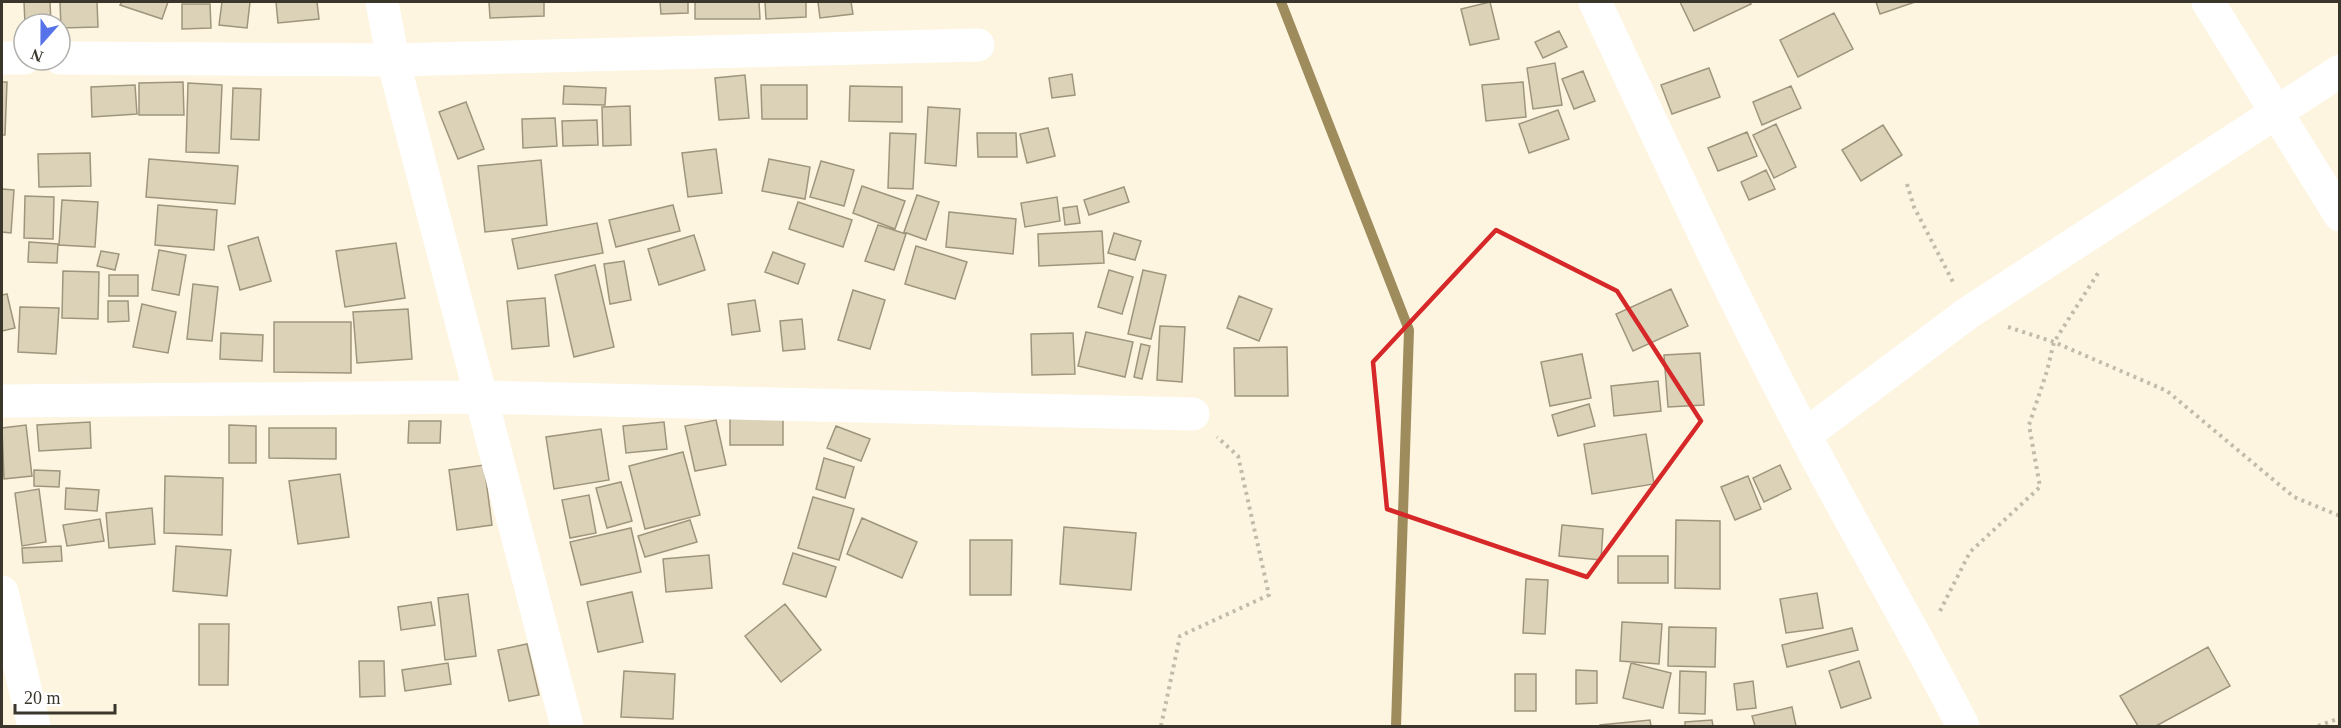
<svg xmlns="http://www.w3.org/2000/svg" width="2341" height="728" font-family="'Times New Roman',serif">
	<rect width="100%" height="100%" fill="#fdf5e0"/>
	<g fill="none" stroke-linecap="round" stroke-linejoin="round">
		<path stroke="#9e8c5c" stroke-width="10" d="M 1281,2 L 1409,330 L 1396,726"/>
	</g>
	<path fill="#dcd2b8" stroke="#9e957c" stroke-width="1.5" d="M 24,2 L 50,2 L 51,24 L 25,24 Z
		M 60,2 L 97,2 L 98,27 L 61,28 Z
		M 122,2 L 168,2 L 162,19 L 120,5 Z
		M 222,2 L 250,2 L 247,28 L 219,25 Z
		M 276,2 L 317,2 L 319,19 L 278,23 Z
		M 489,2 L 544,2 L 544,16 L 490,18 Z
		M 660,2 L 688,2 L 688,13 L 661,14 Z
		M 695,2 L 759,2 L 760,19 L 695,19 Z
		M 765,2 L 806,2 L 806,17 L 766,19 Z
		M 818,2 L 851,2 L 853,14 L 820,18 Z
		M 1490,2 L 1499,39 L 1470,45 L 1461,9 Z
		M 1680,2 L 1749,2 L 1751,4 L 1694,31 Z
		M 1876,2 L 1915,2 L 1880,14 Z
		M 182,4 L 210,4 L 211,28 L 182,29 Z
		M 1834,13 L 1853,49 L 1798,77 L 1780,40 Z
		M 1559,31 L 1567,47 L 1543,58 L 1535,42 Z
		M 1555,63 L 1562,105 L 1533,109 L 1527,68 Z
		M 1709,68 L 1720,97 L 1672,114 L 1661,85 Z
		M 1583,71 L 1595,101 L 1574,109 L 1562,79 Z
		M 1072,74 L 1075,95 L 1052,98 L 1049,78 Z
		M 745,75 L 749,118 L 719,120 L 715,78 Z
		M 2,82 L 7,82 L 5,135 L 2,135 Z
		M 183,82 L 184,115 L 139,115 L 139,83 Z
		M 1523,82 L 1526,117 L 1486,121 L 1482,85 Z
		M 188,83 L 222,85 L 219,153 L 186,152 Z
		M 135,85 L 137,114 L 92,117 L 91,87 Z
		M 761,85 L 807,85 L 807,119 L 762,119 Z
		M 564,86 L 606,88 L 605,105 L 563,104 Z
		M 850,86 L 902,87 L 902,122 L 849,121 Z
		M 1791,86 L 1801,108 L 1762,125 L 1753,102 Z
		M 233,88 L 261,89 L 259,140 L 231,139 Z
		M 466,102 L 484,149 L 458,159 L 439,112 Z
		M 630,106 L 631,145 L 603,146 L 602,107 Z
		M 928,107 L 960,109 L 956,166 L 925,163 Z
		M 1558,110 L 1569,139 L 1529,153 L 1519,124 Z
		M 555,118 L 557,146 L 523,148 L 522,119 Z
		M 597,120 L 598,145 L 563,146 L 562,121 Z
		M 1776,124 L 1796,167 L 1774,178 L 1753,135 Z
		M 1883,125 L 1902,155 L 1861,181 L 1842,150 Z
		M 1048,128 L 1055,156 L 1027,163 L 1020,134 Z
		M 1747,132 L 1757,156 L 1718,171 L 1708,148 Z
		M 890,133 L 916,134 L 913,189 L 888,188 Z
		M 977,133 L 1016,133 L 1017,157 L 978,157 Z
		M 716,149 L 722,193 L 688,197 L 682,153 Z
		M 90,153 L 91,186 L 39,187 L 38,154 Z
		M 149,159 L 238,166 L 235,204 L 146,197 Z
		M 769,159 L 810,167 L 805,199 L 762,191 Z
		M 541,160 L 547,225 L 485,232 L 478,166 Z
		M 821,161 L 854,170 L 844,206 L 810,197 Z
		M 1766,170 L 1775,189 L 1749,200 L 1741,182 Z
		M 862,186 L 905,201 L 895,229 L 853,213 Z
		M 1124,187 L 1129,202 L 1089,215 L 1084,200 Z
		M 2,189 L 14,190 L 11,233 L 2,232 Z
		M 917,195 L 939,202 L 926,240 L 904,232 Z
		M 25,196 L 54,197 L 53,239 L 24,238 Z
		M 1057,197 L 1060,221 L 1025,227 L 1021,203 Z
		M 62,200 L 98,202 L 95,247 L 59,245 Z
		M 798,202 L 852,220 L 843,247 L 789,229 Z
		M 158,205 L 217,210 L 214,250 L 155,245 Z
		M 673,205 L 680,231 L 616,247 L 609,220 Z
		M 1077,206 L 1080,223 L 1065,225 L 1063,208 Z
		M 949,212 L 1016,219 L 1013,254 L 946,247 Z
		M 597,223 L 603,253 L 518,269 L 512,239 Z
		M 878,225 L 906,234 L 894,270 L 865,261 Z
		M 1102,231 L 1104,263 L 1039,266 L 1038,234 Z
		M 1114,233 L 1141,241 L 1135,260 L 1108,253 Z
		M 694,235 L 705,270 L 659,285 L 648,249 Z
		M 258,237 L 271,281 L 240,290 L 228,246 Z
		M 29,242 L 58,244 L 57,263 L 28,262 Z
		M 396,243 L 405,298 L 345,307 L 336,251 Z
		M 916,246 L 967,262 L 955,299 L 905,284 Z
		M 159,250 L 186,255 L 179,295 L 152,290 Z
		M 101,251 L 119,254 L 115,270 L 97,266 Z
		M 773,252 L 805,264 L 798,284 L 765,272 Z
		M 624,261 L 631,300 L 610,304 L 604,264 Z
		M 595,265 L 614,347 L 574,357 L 555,275 Z
		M 1109,270 L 1133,277 L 1122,314 L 1098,307 Z
		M 1143,270 L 1166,275 L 1151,339 L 1128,334 Z
		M 63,271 L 99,272 L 98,319 L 62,318 Z
		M 109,275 L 138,275 L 138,296 L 109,296 Z
		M 193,284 L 218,287 L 212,341 L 187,339 Z
		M 1671,289 L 1688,326 L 1633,351 L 1616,314 Z
		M 853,290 L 885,300 L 870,349 L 838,340 Z
		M 7,294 L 15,328 L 2,331 L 2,295 Z
		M 1239,296 L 1272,309 L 1259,341 L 1227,328 Z
		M 545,298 L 549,346 L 512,349 L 507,301 Z
		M 755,300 L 760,331 L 732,335 L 728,304 Z
		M 108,301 L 128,301 L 129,321 L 108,322 Z
		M 142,304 L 176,312 L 168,353 L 133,347 Z
		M 20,307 L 59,308 L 56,354 L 18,352 Z
		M 408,309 L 412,359 L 357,363 L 353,312 Z
		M 802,319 L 805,349 L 783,351 L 780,321 Z
		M 274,322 L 351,322 L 351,373 L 274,372 Z
		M 1160,326 L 1185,327 L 1182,382 L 1157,380 Z
		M 1086,332 L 1133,342 L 1125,377 L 1078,366 Z
		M 221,333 L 263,335 L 262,361 L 220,359 Z
		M 1073,333 L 1075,374 L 1032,375 L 1031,334 Z
		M 1141,344 L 1150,346 L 1142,379 L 1134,377 Z
		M 1287,347 L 1288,396 L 1235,396 L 1234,348 Z
		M 1700,353 L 1704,405 L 1668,407 L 1664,355 Z
		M 1582,354 L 1591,398 L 1550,406 L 1541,362 Z
		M 1658,381 L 1661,411 L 1614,416 L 1611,386 Z
		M 1589,404 L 1595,426 L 1558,436 L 1552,415 Z
		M 730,415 L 783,415 L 783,445 L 730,445 Z
		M 716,420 L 726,465 L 695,471 L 685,426 Z
		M 409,421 L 441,421 L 440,443 L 408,443 Z
		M 90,422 L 91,448 L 39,451 L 37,425 Z
		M 664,422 L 667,449 L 626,453 L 623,426 Z
		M 26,425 L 32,476 L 4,479 L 2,428 Z
		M 229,425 L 256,426 L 256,463 L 229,463 Z
		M 836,426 L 870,439 L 861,461 L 827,448 Z
		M 269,428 L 336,428 L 336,459 L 269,458 Z
		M 601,429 L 609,480 L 554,489 L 546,437 Z
		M 1646,434 L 1654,484 L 1592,494 L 1584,444 Z
		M 683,452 L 700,515 L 645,529 L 629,466 Z
		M 824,458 L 854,467 L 845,498 L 816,489 Z
		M 484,465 L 492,525 L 457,530 L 449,470 Z
		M 1780,465 L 1791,489 L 1764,502 L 1753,478 Z
		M 34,470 L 60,471 L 59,487 L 34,486 Z
		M 340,474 L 349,537 L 298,544 L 289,481 Z
		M 165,476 L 223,478 L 222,535 L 164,533 Z
		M 1748,476 L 1761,509 L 1735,520 L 1721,487 Z
		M 621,482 L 632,521 L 607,528 L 596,488 Z
		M 66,488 L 99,490 L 97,511 L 65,509 Z
		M 39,489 L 46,542 L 22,546 L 15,493 Z
		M 589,495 L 596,533 L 570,538 L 562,500 Z
		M 813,497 L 854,509 L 839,560 L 798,548 Z
		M 152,508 L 155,544 L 109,548 L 106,513 Z
		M 862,518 L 917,542 L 902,578 L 847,554 Z
		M 100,519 L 104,541 L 67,546 L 63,525 Z
		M 690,520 L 697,542 L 645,557 L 638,536 Z
		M 1676,520 L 1720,521 L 1720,589 L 1675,588 Z
		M 1562,525 L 1603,529 L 1601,560 L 1559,556 Z
		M 1064,527 L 1136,533 L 1131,590 L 1060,584 Z
		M 631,528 L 641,572 L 581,585 L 570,542 Z
		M 970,540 L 1012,540 L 1011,595 L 970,595 Z
		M 61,546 L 62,561 L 23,563 L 22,548 Z
		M 176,546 L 231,550 L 227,596 L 173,591 Z
		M 793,553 L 836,567 L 826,597 L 783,584 Z
		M 709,555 L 712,588 L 666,592 L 663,559 Z
		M 1618,556 L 1668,556 L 1668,583 L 1618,583 Z
		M 1526,579 L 1548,580 L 1545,634 L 1523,633 Z
		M 632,592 L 643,642 L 598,652 L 587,602 Z
		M 1817,593 L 1823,628 L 1786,633 L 1780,599 Z
		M 468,594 L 476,656 L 445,660 L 438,598 Z
		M 431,602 L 435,625 L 401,630 L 398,607 Z
		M 785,604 L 821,650 L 781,682 L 745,636 Z
		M 1622,622 L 1662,624 L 1659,664 L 1620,661 Z
		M 199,624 L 229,624 L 228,685 L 199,685 Z
		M 1669,627 L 1716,628 L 1715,667 L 1668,666 Z
		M 1852,628 L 1858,650 L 1787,667 L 1782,645 Z
		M 527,644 L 539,695 L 509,701 L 498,650 Z
		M 2208,647 L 2230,686 L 2156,726 L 2138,726 L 2120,696 Z
		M 359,661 L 384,661 L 385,696 L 360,697 Z
		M 1859,661 L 1871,698 L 1841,708 L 1829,671 Z
		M 448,663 L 451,684 L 405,691 L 402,670 Z
		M 1631,663 L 1671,673 L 1663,708 L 1623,698 Z
		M 1576,670 L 1597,671 L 1597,703 L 1576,704 Z
		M 624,671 L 675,674 L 673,719 L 621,717 Z
		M 1680,671 L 1706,672 L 1705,714 L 1679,713 Z
		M 1515,674 L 1536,674 L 1536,711 L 1515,711 Z
		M 1753,681 L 1756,708 L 1737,710 L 1734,684 Z
		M 1792,707 L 1796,726 L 1755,726 L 1752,716 Z
		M 1650,720 L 1651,726 L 1600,726 L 1600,725 Z
		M 1712,720 L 1713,726 L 1685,726 L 1685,722 Z"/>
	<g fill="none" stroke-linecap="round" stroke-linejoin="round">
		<path stroke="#c1bba9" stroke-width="4" stroke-dasharray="3 4.5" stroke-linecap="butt" d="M 1907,184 L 1914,207 L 1953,282
			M 2008,327 L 2054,342 L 2167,391 L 2294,497 L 2340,516
			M 1940,611 L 1970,552 L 2040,487 L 2029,425 L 2047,371 L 2054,342 L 2100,270
			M 1161,726 L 1180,636 L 1269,595 L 1238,456 L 1217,437
			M 2318,726 L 2340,718"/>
		<path stroke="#fff" stroke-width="33" d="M 382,2 L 393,60 L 567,726
			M 1595,2 C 1663,147 1730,293 1805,435 C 1856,533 1913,628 1963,726
			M 2208,2 L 2340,215
			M 2,58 L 24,58
			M 60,58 L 393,60 L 978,45
			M 2,401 L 480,397 L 1193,414
			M 1805,435 L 1968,313 L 2340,71
			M 2,592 L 34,726"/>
	</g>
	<path fill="none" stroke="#d62828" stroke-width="4.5" stroke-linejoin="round" d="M 1496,230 L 1617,291 L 1701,421 L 1587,577 L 1387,509 L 1373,362 Z"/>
	<rect width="2341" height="728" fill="none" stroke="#3a362c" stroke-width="6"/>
	<g transform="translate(42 42) rotate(201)"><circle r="28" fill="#ffffff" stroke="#b0afab" stroke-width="1.5"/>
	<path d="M0-4.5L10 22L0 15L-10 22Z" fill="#5773e9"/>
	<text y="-9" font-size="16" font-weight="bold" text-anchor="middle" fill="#3a362c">N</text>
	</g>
	<path d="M15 704v9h100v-9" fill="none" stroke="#3a362c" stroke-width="3"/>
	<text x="24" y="704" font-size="18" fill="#3a362c" stroke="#ffffff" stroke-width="4.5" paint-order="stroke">20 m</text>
</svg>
